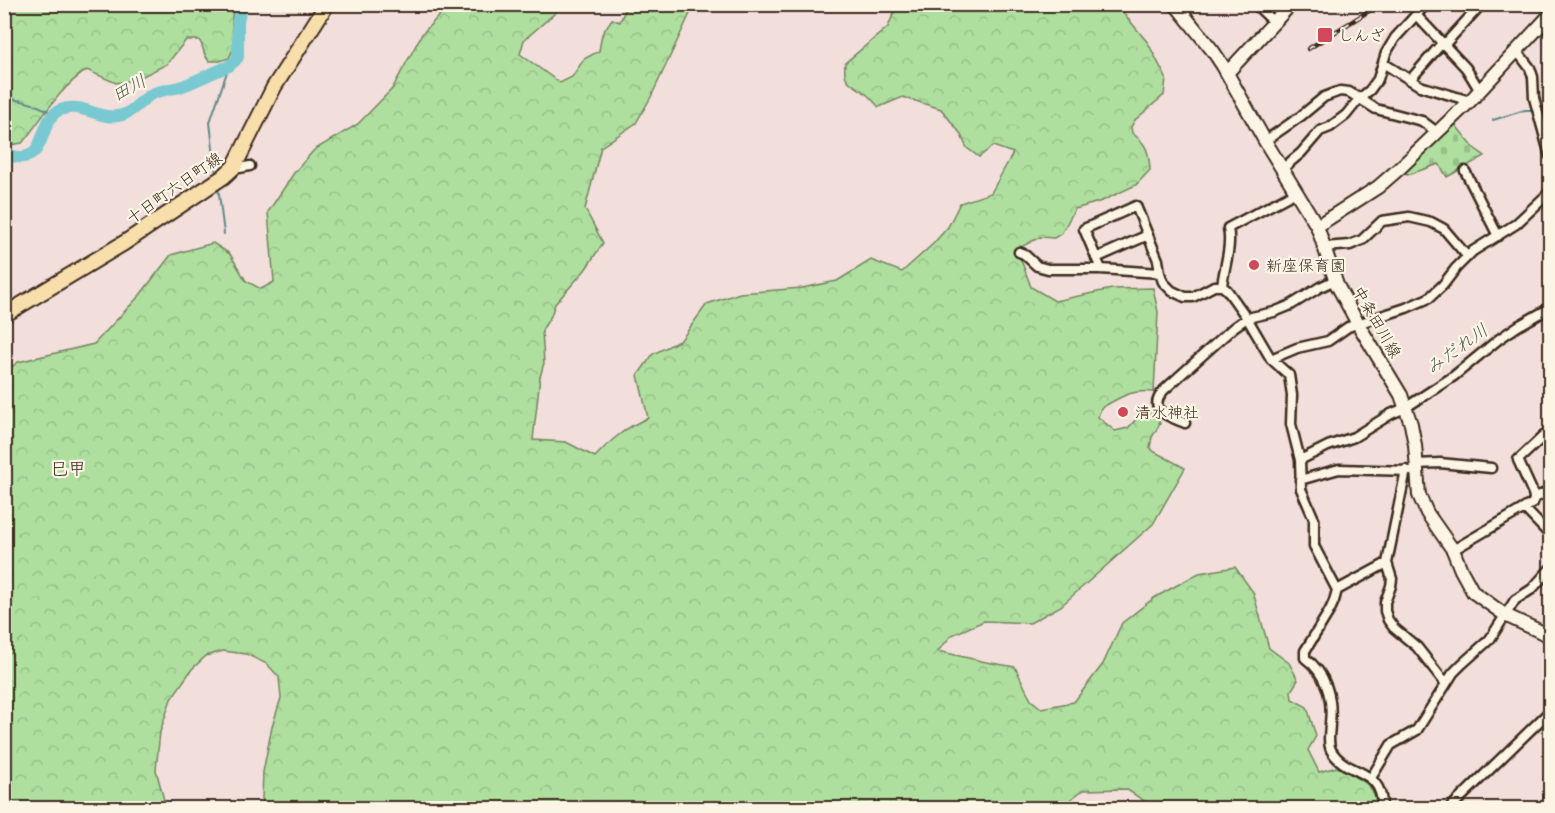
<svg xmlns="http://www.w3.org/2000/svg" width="1555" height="813" font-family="'Shantell Sans','Klee One',sans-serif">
	<defs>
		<pattern id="forest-crowns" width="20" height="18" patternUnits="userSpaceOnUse" patternTransform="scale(1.5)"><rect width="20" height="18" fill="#aedf9f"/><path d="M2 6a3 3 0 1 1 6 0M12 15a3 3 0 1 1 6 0" fill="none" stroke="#97c088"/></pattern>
		<pattern id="cemetery-stones" width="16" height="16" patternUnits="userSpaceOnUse" patternTransform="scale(1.5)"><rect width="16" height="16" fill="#aedf9f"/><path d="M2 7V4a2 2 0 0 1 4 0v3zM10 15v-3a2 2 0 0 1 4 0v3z" fill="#97c088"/></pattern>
	</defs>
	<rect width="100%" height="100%" fill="#f2dedb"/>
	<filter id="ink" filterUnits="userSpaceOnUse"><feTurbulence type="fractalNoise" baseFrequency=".0167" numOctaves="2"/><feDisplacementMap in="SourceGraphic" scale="12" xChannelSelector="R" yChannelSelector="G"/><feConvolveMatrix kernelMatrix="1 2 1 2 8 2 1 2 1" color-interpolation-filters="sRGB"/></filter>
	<g filter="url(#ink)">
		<path fill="url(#forest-crowns)" stroke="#74845e" stroke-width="1.5" d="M 4,5 L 234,5 L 232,17 L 233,49 L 229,58 L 220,61 L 209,61 C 201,52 205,47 199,40 L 186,40 L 167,64 L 135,80 L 116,83 L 87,70 C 59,88 43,118 22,143 L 10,145 L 4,142 Z
			M 449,5 L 559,5 L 554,14 L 524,40 L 520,54 L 560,83 L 572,77 L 584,59 L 599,51 L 602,34 L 612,19 L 620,22 L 627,5 L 694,5 L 651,97 L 636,123 L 601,147 L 585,209 L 603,243 L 585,270 L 555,304 L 551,316 L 542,330 L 544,363 L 540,377 L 533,440 L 566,442 L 595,457 C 611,440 626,427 648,418 L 638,375 L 653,354 L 681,340 L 707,304 L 740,293 L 802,288 L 837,281 L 871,260 L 902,272 L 933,244 L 948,227 L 960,203 L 991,193 L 1013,153 L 993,146 L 979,157 L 967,148 L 960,133 L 941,109 L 903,97 L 879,107 C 874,102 870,97 865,93 C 851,82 843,84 845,63 L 888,27 L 897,5 L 1117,5 L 1148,43 L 1166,78 L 1164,95 L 1135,120 L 1131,127 L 1132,133 C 1147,144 1149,152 1150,170 L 1136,185 L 1102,201 L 1075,209 L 1061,234 L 1054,238 L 1040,237 L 1017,249 L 1031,287 L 1055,301 L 1112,289 L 1153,288 L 1158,312 L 1154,392 C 1131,389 1121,397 1101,408 L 1098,417 L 1115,431 L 1128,428 L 1141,414 L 1154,410 L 1160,424 L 1152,437 L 1150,447 L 1153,451 L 1185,468 L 1153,524 L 1061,606 L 1030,623 L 984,621 L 952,635 L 938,651 L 986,662 L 1015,667 L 1031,700 L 1041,708 L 1074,702 L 1103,664 L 1122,623 L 1154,598 L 1199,573 L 1235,567 L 1253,592 L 1269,648 L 1289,663 L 1298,680 L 1291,691 L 1292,699 L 1307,707 L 1316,736 L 1308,750 L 1319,772 L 1337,767 C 1357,778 1376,782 1377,808 L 1155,808 L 1126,789 L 1083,790 L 1059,808 L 266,808 L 262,798 L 263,772 L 272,727 L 281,698 L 279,677 L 267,664 L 246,654 L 223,651 L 206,656 L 192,669 L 171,699 L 160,732 L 156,770 L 164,800 L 169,808 L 5,808 L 4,373 L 18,362 L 94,344 L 140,295 L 171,255 L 213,243 L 230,254 L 246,281 L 261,289 L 274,282 L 268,212 L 294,173 L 314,150 L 358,124 L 392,89 L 422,34 Z"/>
		<path fill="url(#cemetery-stones)" stroke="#74845e" stroke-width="1.5" d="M 1454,123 L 1474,148 L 1485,156 L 1447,177 L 1439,164 L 1407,175 L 1404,170 Z"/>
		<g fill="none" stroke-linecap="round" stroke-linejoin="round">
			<path stroke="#608989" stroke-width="2" d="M 4,98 C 22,100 40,104 54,115
				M 1539,110 L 1550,104
				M 1493,120 L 1525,110 L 1534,110
				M 216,175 L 210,122 L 229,66
				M 218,186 L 224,234
				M 1427,389 L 1489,342
				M 1379,414 L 1401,404"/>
			<path stroke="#78c9d1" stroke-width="12" d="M 4,154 C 10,155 17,158 23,157 C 46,156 40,118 60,110 C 83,101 100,122 122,115 C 132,113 142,99 152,94 C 161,90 173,89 183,86 C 198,80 214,72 229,66 L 235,61 L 238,57 L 238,21 L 242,4"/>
			<defs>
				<path id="street" d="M 1255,4 L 1274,22
					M 1416,15 L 1466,68 L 1480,91
					M 1445,44 L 1477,9
					M 1517,51 L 1530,68 L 1533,77 L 1534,98 L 1550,156
					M 1383,63 L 1420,86 L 1470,101
					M 1410,80 L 1443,42
					M 1265,141 L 1301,116 L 1324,97 L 1340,91 L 1349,92 L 1376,109 L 1422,121 L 1438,133
					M 234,167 L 240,168 L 250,166
					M 1282,169 L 1301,153 L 1320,131 L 1330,127 L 1346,115 L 1359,99 L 1370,90 L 1378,79 L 1386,53 L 1395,38 L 1426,4
					M 1465,171 L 1498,236
					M 1324,247 L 1350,245 L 1362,240 L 1382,221 L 1409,217 L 1431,222 L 1444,229 L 1467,256
					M 1019,252 L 1024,254 L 1037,266 L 1048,269 L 1101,269 L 1160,273 L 1163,282 L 1172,291 L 1185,297 L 1193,297 L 1214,286 L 1222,286 L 1227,290 L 1247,318 L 1271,359 L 1289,375 L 1292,395 L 1291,424 L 1300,460 L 1301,489 L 1314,519 L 1314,546 L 1337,590 L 1334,601 L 1330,610 L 1305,651 L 1305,658 C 1326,673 1333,698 1330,723 C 1330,732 1327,742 1331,750 C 1346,777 1383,766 1382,808
					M 1096,258 L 1148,235
					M 1101,269 L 1084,229 L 1136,206 L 1158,260 L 1160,273
					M 1222,286 C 1224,267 1232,247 1228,228 L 1296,192
					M 1271,359 L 1297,348 L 1328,341 L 1348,327 L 1406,308 L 1429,298 L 1443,285 L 1456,268 L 1473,251 L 1516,224 L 1550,192
					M 1185,423 C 1168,416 1146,411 1164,390 L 1234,327 L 1247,318 L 1274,312 L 1291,305 L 1320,287 L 1335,280
					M 1300,460 L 1328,446 L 1354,437 L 1391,414 L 1405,408 L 1454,376 L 1499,339 L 1518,326 L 1550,308
					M 1416,464 L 1440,463 L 1491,468
					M 1406,470 L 1387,563 L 1392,579 L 1391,586 L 1385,602 L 1385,611 L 1388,620 L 1394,628 L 1417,647 L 1446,684
					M 1300,480 L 1339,469 L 1410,471
					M 1534,498 L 1550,491
					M 1525,509 L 1550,535
					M 1453,550 L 1533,503 L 1534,498 L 1533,493 L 1518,460 L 1550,430
					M 1337,590 L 1387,563
					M 1371,778 L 1391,745 L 1417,730 L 1453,673 L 1462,664 L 1490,639 L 1515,600 L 1532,589 L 1550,569
					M 1450,808 L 1550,711"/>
				<path id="secondary" d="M 1175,4 L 1213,51 L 1223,66 L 1265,141 L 1317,226 L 1337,285 L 1358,324 L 1401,395 L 1411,424 L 1415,445 L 1419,495 L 1427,513 L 1453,550 L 1461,570 L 1473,592 L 1505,615 L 1550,636
					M 1227,73 L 1291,4
					M 1317,226 L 1378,187 L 1401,167 L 1470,101 L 1550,15"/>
				<path id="primary" d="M 4,315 L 124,243 L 223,177 L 234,167 L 274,87 L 327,4"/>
			</defs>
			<use href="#street" stroke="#3b2a1e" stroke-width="13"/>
			<use href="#secondary" stroke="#3b2a1e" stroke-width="16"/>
			<use href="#primary" stroke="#3b2a1e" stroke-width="18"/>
			<use href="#street" stroke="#fcf5e5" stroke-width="8"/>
			<use href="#secondary" stroke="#fcf5e5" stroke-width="12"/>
			<use href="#primary" stroke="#f8deab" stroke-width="14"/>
			<defs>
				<path id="rail" d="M 1308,49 L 1380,4"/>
			</defs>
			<use href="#rail" stroke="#3b2a1e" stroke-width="4.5"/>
			<use href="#rail" stroke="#fcf5e5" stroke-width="2" stroke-dasharray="7" stroke-linecap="butt"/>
		</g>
	</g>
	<g fill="#d1495b" stroke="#fcf5e5" stroke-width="2">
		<rect x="1317" y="27" width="16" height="16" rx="3"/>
		<circle cx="1254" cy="265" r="6"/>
		<circle cx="1123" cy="412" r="6"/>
	</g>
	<g text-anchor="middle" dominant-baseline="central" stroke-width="4.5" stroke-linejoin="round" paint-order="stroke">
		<g font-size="16" fill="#3b2a1e" stroke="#fcf5e5" text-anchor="start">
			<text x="1338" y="35">しんざ</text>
			<text x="1266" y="265">新座保育園</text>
			<text x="1135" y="412">清水神社</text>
		</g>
		<g font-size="16" fill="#3b2a1e" stroke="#fcf5e5">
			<text transform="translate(174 188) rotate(-35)">十日町六日町線</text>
			<text transform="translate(1377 322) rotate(60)">中条田川線</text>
		</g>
		<g font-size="18" font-style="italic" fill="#4d5a54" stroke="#fcf5e5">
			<text transform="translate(129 88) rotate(-29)">田川</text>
			<text transform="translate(1457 349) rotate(-36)">みだれ川</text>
		</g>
		<g font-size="18" fill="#3b2a1e" stroke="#fcf5e5">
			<text x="68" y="469">巳甲</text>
		</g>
	</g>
	<rect width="1555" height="813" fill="none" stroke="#fcf5e5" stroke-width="24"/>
	<rect x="12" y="12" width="1531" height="789" fill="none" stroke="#3b2a1e" stroke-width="2" filter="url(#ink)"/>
</svg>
